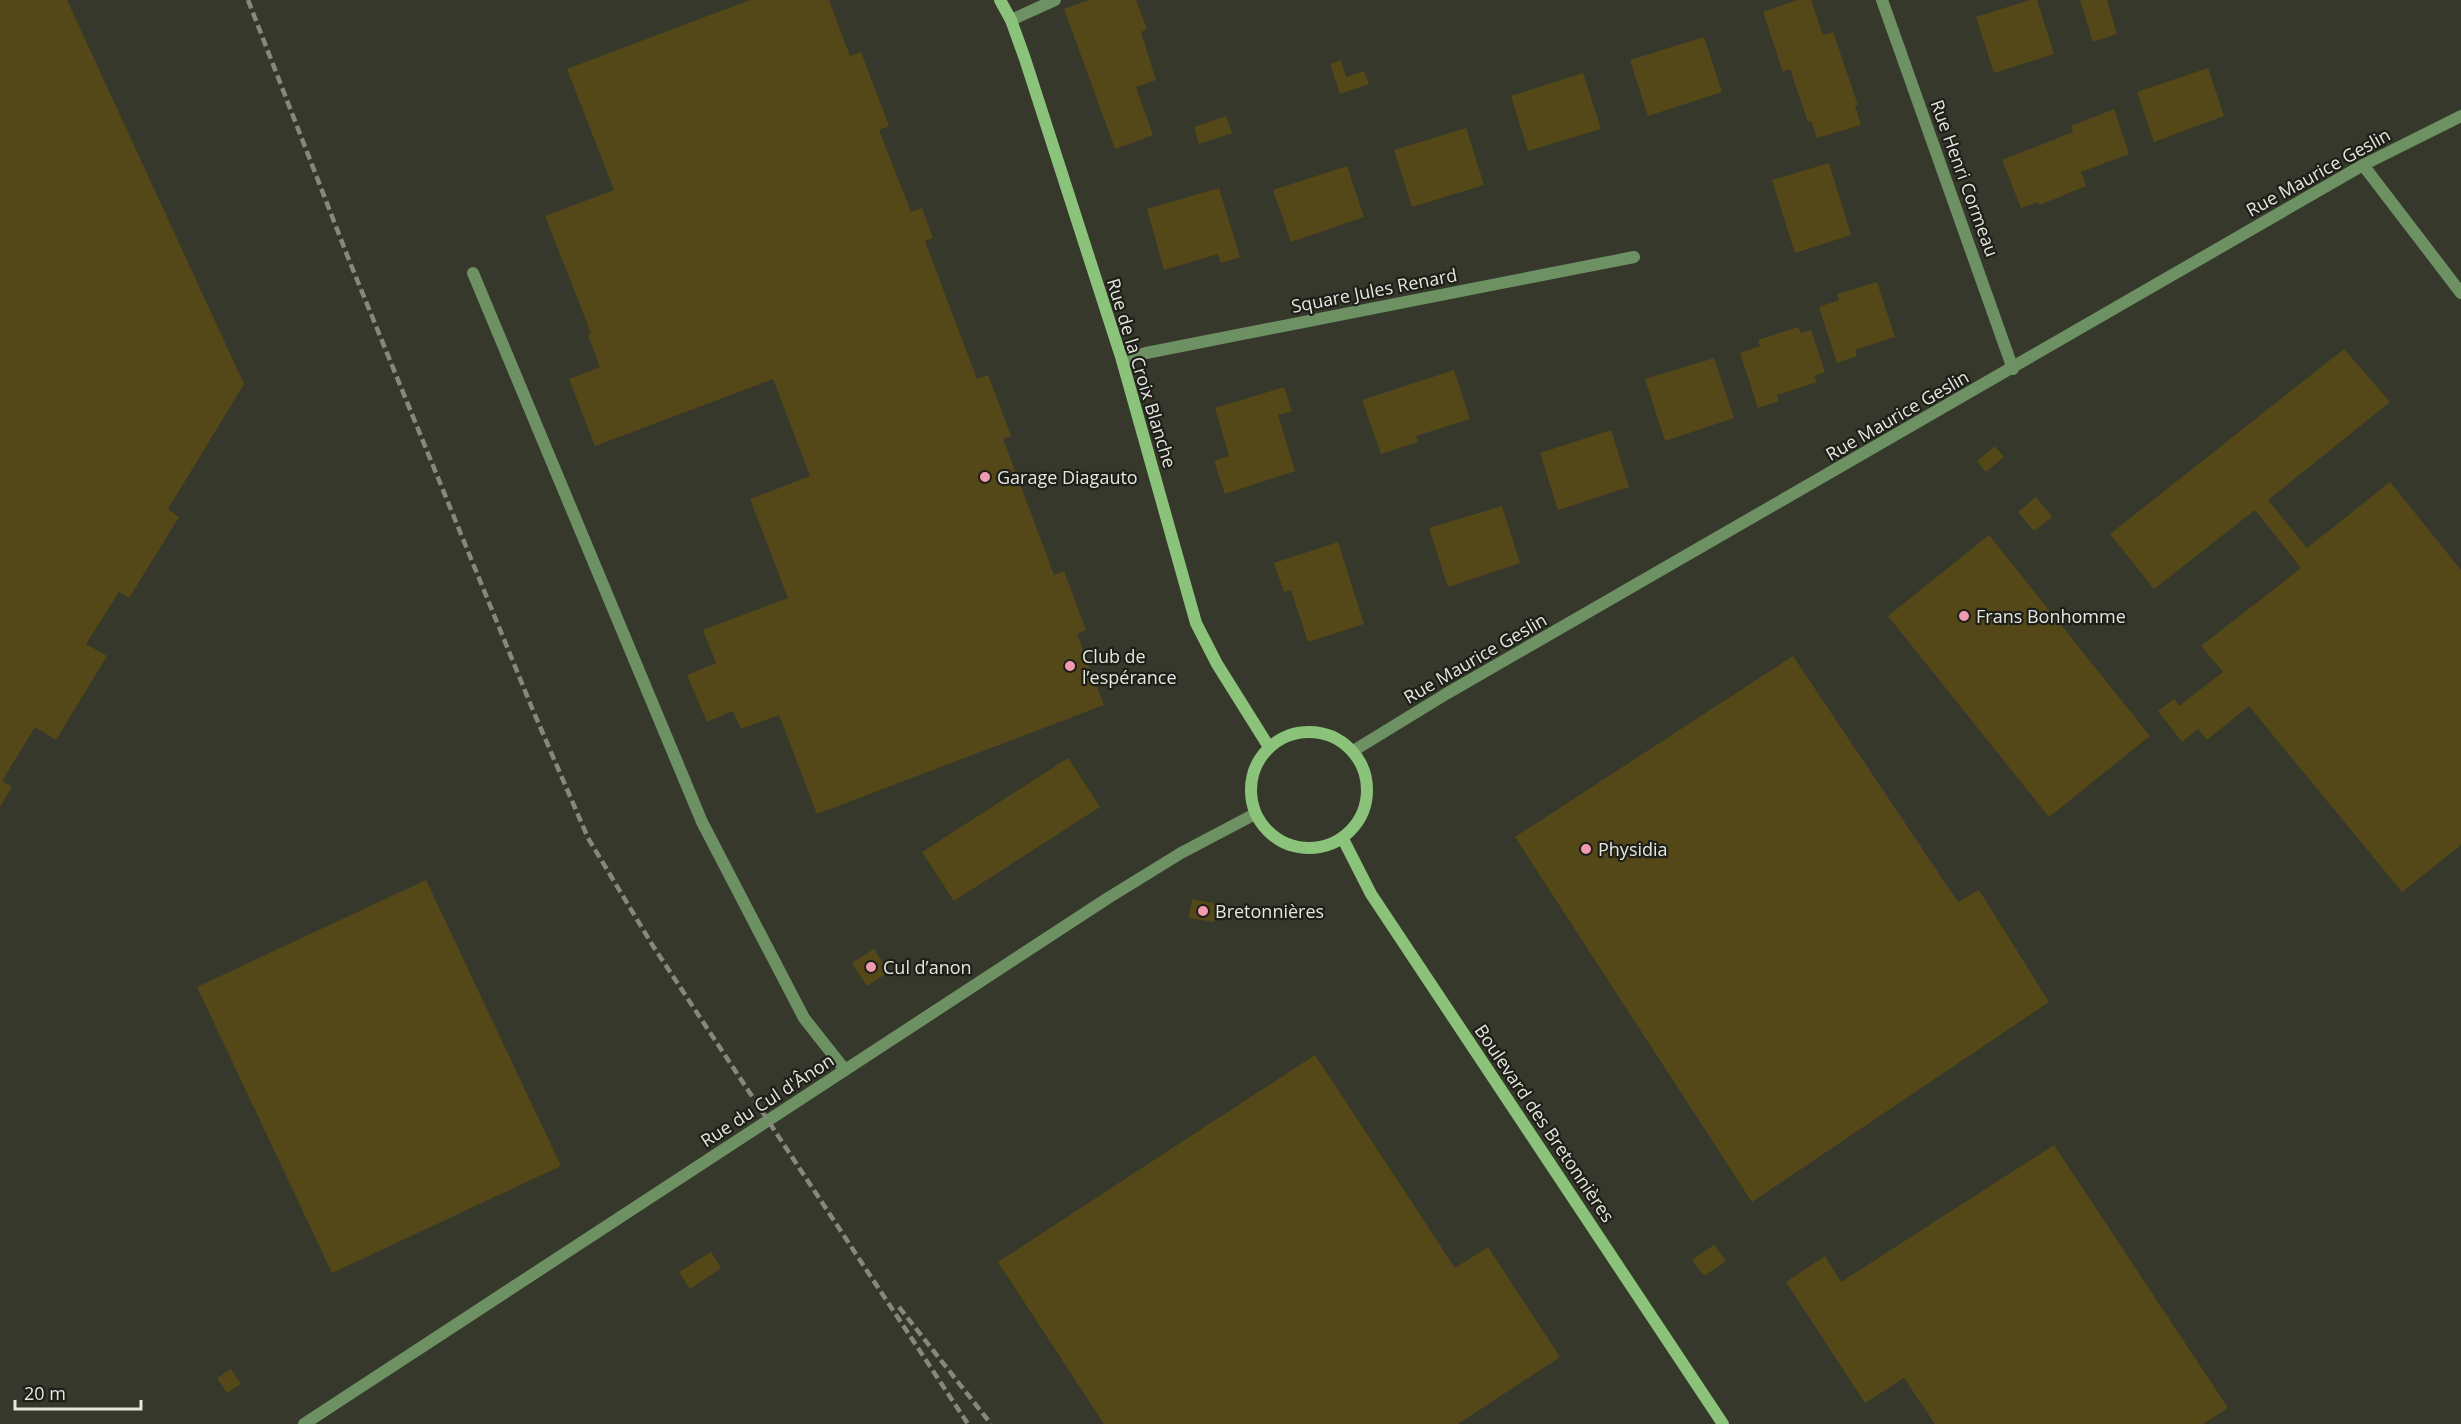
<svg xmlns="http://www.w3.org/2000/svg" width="2461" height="1424" font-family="'Open Sans',sans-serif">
	<rect width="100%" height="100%" fill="#35382a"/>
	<path fill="#554818" d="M 0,0 L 67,0 L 244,384 L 168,509 L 179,517 L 129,598 L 119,592 L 86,644 L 107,656 L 56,740 L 35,727 L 2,781 L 12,787 L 0,807 Z
		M 750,0 L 829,0 L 850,56 L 861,52 L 889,126 L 879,130 L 911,212 L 922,208 L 933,238 L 925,241 L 977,379 L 988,375 L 1011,436 L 1003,439 L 1054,575 L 1064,571 L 1086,630 L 1077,634 L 1104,705 L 817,814 L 779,715 L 741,729 L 733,711 L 707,722 L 687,675 L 716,663 L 703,630 L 788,598 L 750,499 L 810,476 L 773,379 L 595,446 L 569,379 L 600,367 L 588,335 L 591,333 L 545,216 L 614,190 L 567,69 Z
		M 1089,0 L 1136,0 L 1147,29 L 1141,32 L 1156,80 L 1136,87 L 1153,135 L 1115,149 L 1064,9 Z
		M 1797,0 L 1811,0 L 1823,35 L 1833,32 L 1858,105 L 1855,106 L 1861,125 L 1817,138 L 1811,121 L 1808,122 L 1790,69 L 1783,72 L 1763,12 Z
		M 2030,0 L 2037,0 L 2054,54 L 1994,73 L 1976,17 Z
		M 2080,0 L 2107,0 L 2117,34 L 2093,42 Z
		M 1704,37 L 1722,92 L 1648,116 L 1630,60 Z
		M 1341,60 L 1346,77 L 1364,71 L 1369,84 L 1340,94 L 1330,64 Z
		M 2208,68 L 2224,116 L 2154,142 L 2137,92 Z
		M 1583,73 L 1601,129 L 1528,151 L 1511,96 Z
		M 2114,109 L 2129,154 L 2081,172 L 2086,186 L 2040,205 L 2038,202 L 2021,208 L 2002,160 L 2073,132 L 2071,126 Z
		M 1226,116 L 1232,133 L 1199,144 L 1194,127 Z
		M 1466,128 L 1484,185 L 1412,207 L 1394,150 Z
		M 1829,163 L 1851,235 L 1795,253 L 1772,180 Z
		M 1347,166 L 1364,217 L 1291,242 L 1273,190 Z
		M 1219,188 L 1240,257 L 1221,263 L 1218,254 L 1164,270 L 1147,209 Z
		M 1877,282 L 1895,337 L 1855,350 L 1857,356 L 1837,363 L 1819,307 L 1839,300 L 1837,294 Z
		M 1798,327 L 1801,333 L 1811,330 L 1825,372 L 1814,376 L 1817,382 L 1777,395 L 1779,401 L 1758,408 L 1740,353 L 1760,346 L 1758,340 Z
		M 2344,349 L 2390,402 L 2268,500 L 2307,548 L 2390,482 L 2461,570 L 2461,845 L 2402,892 L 2249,706 L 2207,740 L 2198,729 L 2182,742 L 2158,711 L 2174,699 L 2179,706 L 2223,672 L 2201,646 L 2301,568 L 2255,510 L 2154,589 L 2110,534 Z
		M 1714,358 L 1734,418 L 1665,441 L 1645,379 Z
		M 1454,370 L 1470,419 L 1416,436 L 1418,442 L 1381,454 L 1362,400 Z
		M 1284,387 L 1292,411 L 1278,415 L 1295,471 L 1225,494 L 1214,461 L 1229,456 L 1215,408 Z
		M 1611,430 L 1629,487 L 1558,510 L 1540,453 Z
		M 1995,446 L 2004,457 L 1986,472 L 1977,461 Z
		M 2036,497 L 2052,517 L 2034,531 L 2018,512 Z
		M 1502,506 L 1520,563 L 1448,587 L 1429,528 Z
		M 1989,535 L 2150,736 L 2049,817 L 1888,616 Z
		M 1338,542 L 1364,624 L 1308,642 L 1291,590 L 1284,592 L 1274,563 Z
		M 1793,656 L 1958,902 L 1979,890 L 2049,1002 L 1752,1202 L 1515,837 Z
		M 1068,758 L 1100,807 L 954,901 L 922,852 Z
		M 426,880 L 561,1166 L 332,1273 L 197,987 Z
		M 1192,899 L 1218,904 L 1214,922 L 1189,918 Z
		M 874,949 L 889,972 L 867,986 L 852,963 Z
		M 1315,1055 L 1455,1268 L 1488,1247 L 1560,1357 L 1458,1424 L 1104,1424 L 998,1262 Z
		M 2054,1145 L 2228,1408 L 2203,1424 L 1935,1424 L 1904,1378 L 1865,1403 L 1786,1282 L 1825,1256 L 1841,1282 Z
		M 1714,1245 L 1726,1261 L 1704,1276 L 1692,1260 Z
		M 711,1252 L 721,1268 L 690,1289 L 679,1272 Z
		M 231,1369 L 241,1384 L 227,1393 L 217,1378 Z"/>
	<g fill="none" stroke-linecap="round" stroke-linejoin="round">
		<path stroke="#6d9163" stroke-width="12" d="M 1011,20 L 1055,0
			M 473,273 L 702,822 L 804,1018 L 845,1070"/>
		<path stroke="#6d9163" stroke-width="12" d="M 1882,0 L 2013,369
			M 2363,165 L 2461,293
			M 1122,360 L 1146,353 L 1634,257
			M 1353,751 L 1446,694 L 2363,165 L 2461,116
			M 304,1424 L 1108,898 L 1181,853 L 1255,814"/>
		<path stroke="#8ac379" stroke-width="12" d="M 1000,0 L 1011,20 L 1025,59 L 1122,360 L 1196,623 L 1217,664 L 1269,747
			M1251 790a58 58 0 1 1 116 0a58 58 0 1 1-116 0Z
			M 1343,839 L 1371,894 L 1723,1424"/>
		<path stroke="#86887d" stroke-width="4.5" stroke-dasharray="9 4.5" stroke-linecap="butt" d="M 248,0 L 349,260 L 532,708 L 588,838 L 653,946 L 968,1424
			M 899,1307 L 991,1424"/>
	</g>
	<g fill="#f29aaf" stroke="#1d1f18" stroke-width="2">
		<circle cx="985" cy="477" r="6"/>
		<circle cx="1964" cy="616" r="6"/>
		<circle cx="1070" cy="666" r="6"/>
		<circle cx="1586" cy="849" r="6"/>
		<circle cx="1203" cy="911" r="6"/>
		<circle cx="871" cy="967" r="6"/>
	</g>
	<g text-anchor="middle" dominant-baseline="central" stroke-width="4.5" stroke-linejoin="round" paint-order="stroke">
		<g font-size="18" fill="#e5e6de" stroke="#1d1f18">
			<text transform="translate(2318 172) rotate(-29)">Rue Maurice Geslin</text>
			<text transform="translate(1965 178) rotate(70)">Rue Henri Cormeau</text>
			<text transform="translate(1374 290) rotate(-11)">Square Jules Renard</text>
			<text transform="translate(1142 373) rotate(73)">Rue de la Croix Blanche</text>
			<text transform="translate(1897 415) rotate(-30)">Rue Maurice Geslin</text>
			<text transform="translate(1475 658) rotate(-30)">Rue Maurice Geslin</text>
			<text transform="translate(767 1100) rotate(-33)">Rue du Cul d'Ânon</text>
			<text transform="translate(1545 1123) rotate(56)">Boulevard des Bretonnières</text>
		</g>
		<g font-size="18" fill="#e5e6de" stroke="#1d1f18" text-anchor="start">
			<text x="997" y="477">Garage Diagauto</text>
			<text x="1976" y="616">Frans Bonhomme</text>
			<text x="1082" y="656">Club de<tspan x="1082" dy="21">l’espérance</tspan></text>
			<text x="1598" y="849">Physidia</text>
			<text x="1215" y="911">Bretonnières</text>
			<text x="883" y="967">Cul d’anon</text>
		</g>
	</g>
	<path d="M15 1400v9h126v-9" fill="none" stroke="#e5e6de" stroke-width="3"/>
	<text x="24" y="1400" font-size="18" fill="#e5e6de" stroke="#1d1f18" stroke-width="4.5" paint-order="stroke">20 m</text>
</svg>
